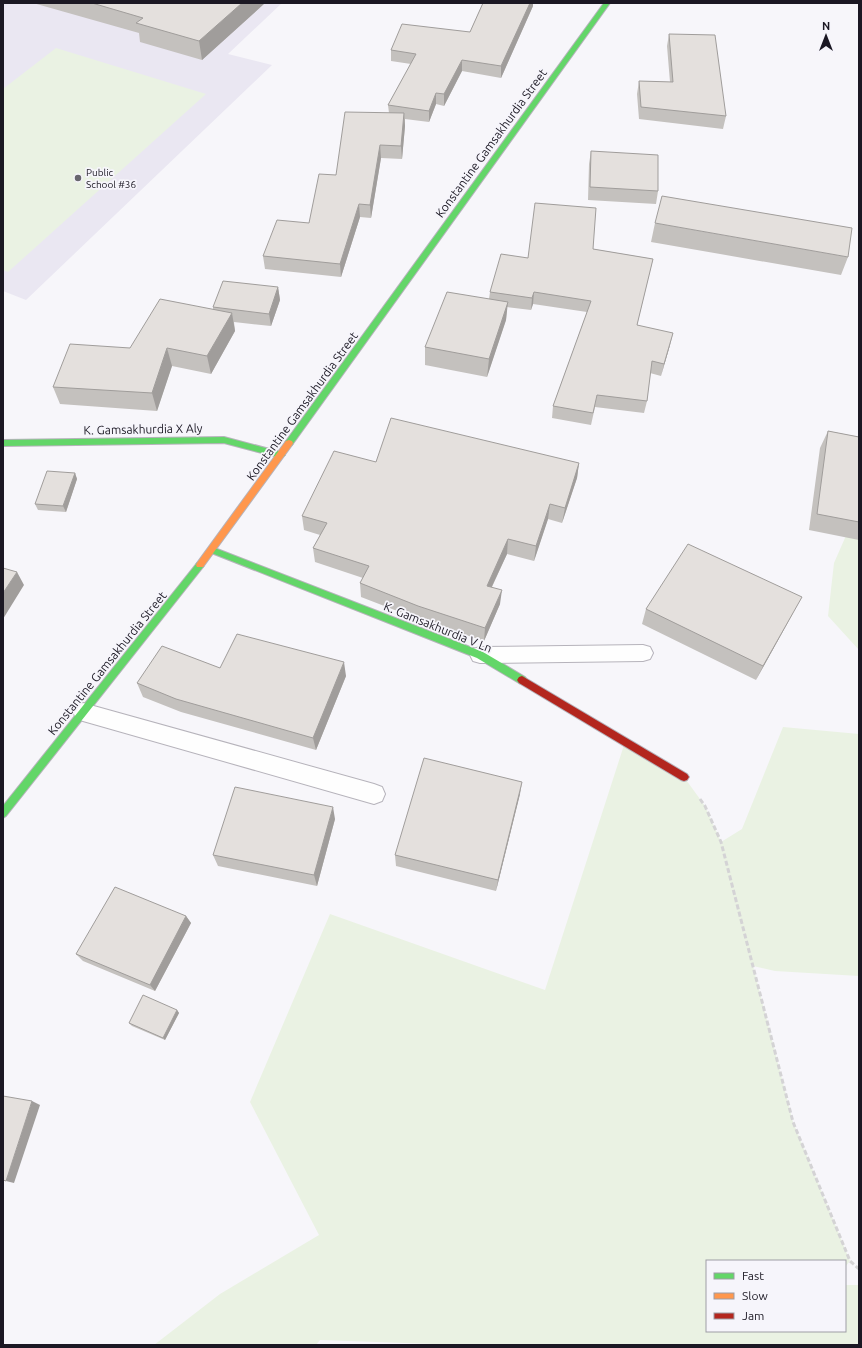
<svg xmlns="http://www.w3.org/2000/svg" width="862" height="1348" font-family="Ubuntu,sans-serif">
	<rect width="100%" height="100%" fill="#f7f6fa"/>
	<path fill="#eae7f2" d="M 3,3 L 282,3 L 228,54 L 272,65 L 26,300 L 3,291 Z"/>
	<path fill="#eaf2e3" d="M 56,48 L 206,94 L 8,272 L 3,270 L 3,89 Z
		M 859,506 L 859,650 L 828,616 L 834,563 Z
		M 783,727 L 859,734 L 859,976 L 775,971 L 753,966 L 793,1122 L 850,1261 L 845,1267 L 845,1261 L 707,1261 L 707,1331 L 845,1331 L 845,1285 L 859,1285 L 859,1345 L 461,1345 L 320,1340 L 316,1345 L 154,1345 L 220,1294 L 319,1235 L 250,1102 L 330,914 L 545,990 L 625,742 L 684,777 L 705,806 L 721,842 L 742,829 Z"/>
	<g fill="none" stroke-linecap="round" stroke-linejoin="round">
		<defs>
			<path id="lane" d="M 643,645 L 650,647 L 653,653 L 650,659 L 643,661 L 480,663 L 473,661 L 470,655 L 473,649 L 480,647 Z
				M 83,703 L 374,784 L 382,787 L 385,794 L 382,801 L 374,804 L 83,721 L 76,718 L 73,712 L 76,706 Z"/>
			<path id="fast" d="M 604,3 L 610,3 L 292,445 L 286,445 L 285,443 L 286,441 Z
				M 224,437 L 281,452 L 285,455 L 281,458 L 224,443 L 3,446 L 3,440 Z
				M 212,547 L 483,652 L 525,677 L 527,680 L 525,683 L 522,684 L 519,683 L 477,658 L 209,552 L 208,550 L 209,548 Z
				M 200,562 L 204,565 L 203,567 L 6,816 L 3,818 L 3,806 L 197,563 Z"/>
			<path id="slow" d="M 289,440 L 292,441 L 293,443 L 292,445 L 203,567 L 197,567 L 196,565 L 197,563 L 286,441 Z"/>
			<path id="jam" d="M 522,676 L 687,774 L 689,777 L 687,780 L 684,781 L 681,780 L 519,683 L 517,680 L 519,677 Z"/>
		</defs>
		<use href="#lane" stroke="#b6b3bb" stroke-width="2"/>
		<use href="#fast" stroke="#b6b3bb" stroke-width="2"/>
		<use href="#slow" stroke="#b6b3bb" stroke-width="2"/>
		<use href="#jam" stroke="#b6b3bb" stroke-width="2"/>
		<path stroke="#d4d3d5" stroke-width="3" stroke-dasharray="5 2.5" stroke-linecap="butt" d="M 700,799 L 705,806 L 721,842 L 793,1122 L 850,1261 L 859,1269"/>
		<use href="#lane" fill="#fefefe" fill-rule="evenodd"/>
		<use href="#fast" fill="#63d668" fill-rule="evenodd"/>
		<use href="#slow" fill="#ff974d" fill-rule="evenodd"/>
		<use href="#jam" fill="#b3261e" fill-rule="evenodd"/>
	</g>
	<path fill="#c4c1be" d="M 33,3 L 265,3 L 202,60 L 140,42 L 139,33 Z
		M 483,3 L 533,3 L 533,6 L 501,78 L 462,71 L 444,106 L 436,104 L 429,122 L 405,119 L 405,126 L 402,159 L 381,158 L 371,218 L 360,217 L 341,277 L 265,269 L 263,256 L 309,223 L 336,175 L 389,113 L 388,105 L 411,64 L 391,61 L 391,50 L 470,32 Z
		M 669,34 L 726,116 L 723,129 L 639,119 L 637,94 L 639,81 L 670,82 L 667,46 Z
		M 591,151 L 658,191 L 656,204 L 588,200 L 589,164 Z
		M 655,223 L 848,257 L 841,275 L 651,242 Z
		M 593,249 L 653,259 L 637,325 L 670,345 L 661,376 L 650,373 L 647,401 L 644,413 L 595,407 L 591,425 L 552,418 L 553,406 L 587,312 L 533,304 L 531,310 L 507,307 L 506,320 L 487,377 L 425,365 L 425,347 L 489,299 L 490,292 L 528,258 Z
		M 278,287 L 280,300 L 271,326 L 234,322 L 235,331 L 211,374 L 172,366 L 157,411 L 60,404 L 53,387 L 130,348 L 213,309 L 213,307 Z
		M 828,431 L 859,437 L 859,540 L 809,530 L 820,448 Z
		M 376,462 L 579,463 L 577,478 L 562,523 L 548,519 L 534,561 L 507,554 L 492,587 L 500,604 L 484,641 L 418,619 L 361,597 L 360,583 L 363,578 L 315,562 L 313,548 L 320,535 L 304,530 L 302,516 Z
		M 75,473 L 77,479 L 66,512 L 38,510 L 35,504 Z
		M 646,609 L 793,613 L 756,680 L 642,624 Z
		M 220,668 L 346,676 L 316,750 L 181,712 L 143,697 L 137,683 Z
		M 520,794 L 496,891 L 396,866 L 395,855 Z
		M 335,819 L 317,886 L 218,866 L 213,855 Z
		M 186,916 L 191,923 L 155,991 L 83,961 L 76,954 Z
		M 177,1010 L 179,1013 L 165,1040 L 132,1026 L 129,1023 Z"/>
	<path fill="#a09d9b" d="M 242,3 L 265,3 L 202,60 L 199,41 Z
		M 530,3 L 533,3 L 533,6 L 501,78 L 501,66 Z
		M 462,60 L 462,71 L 444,106 L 444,94 Z
		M 436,93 L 436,104 L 429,122 L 429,111 Z
		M 404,113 L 405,126 L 402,159 L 401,146 Z
		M 380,145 L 381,158 L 371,218 L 370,205 Z
		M 359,204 L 360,217 L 341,277 L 340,264 Z
		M 278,287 L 280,300 L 271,326 L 269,314 Z
		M 534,292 L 533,304 L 531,310 L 532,298 Z
		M 508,302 L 506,320 L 487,377 L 489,359 Z
		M 232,313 L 235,331 L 211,374 L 207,356 Z
		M 673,333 L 670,345 L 661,376 L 664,364 Z
		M 167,348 L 172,366 L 157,411 L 152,393 Z
		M 579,463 L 577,478 L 562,523 L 565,508 Z
		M 75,473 L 77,479 L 66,512 L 63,506 Z
		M 550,504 L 548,519 L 534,561 L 536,546 Z
		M 508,539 L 507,554 L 486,599 L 487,586 Z
		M 17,572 L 24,585 L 3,619 L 3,593 Z
		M 502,590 L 500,604 L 484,641 L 485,628 Z
		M 802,597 L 793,613 L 756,680 L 763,666 Z
		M 344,662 L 346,676 L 316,750 L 313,738 Z
		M 522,782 L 520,794 L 496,891 L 498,880 Z
		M 333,807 L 335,819 L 317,886 L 314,875 Z
		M 186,916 L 191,923 L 155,991 L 150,985 Z
		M 177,1010 L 179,1013 L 165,1040 L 163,1038 Z
		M 32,1101 L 40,1105 L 14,1183 L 6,1181 Z"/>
	<path fill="#e4e0dd" stroke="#a09d9b" d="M 92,3 L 242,3 L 199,41 L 136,23 L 143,18 Z
		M 483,3 L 530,3 L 501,66 L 462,60 L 444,94 L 436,93 L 429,111 L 388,105 L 416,54 L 391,50 L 402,24 L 470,32 Z
		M 669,34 L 715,35 L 726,116 L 641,107 L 639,81 L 673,82 Z
		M 345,112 L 404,113 L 401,146 L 380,145 L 370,205 L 359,204 L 340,264 L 263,256 L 277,220 L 309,223 L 319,174 L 336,175 Z
		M 591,151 L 658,155 L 658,191 L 590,187 Z
		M 662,196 L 852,228 L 848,257 L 655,223 Z
		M 535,203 L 596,208 L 593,249 L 653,259 L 637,325 L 673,333 L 664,364 L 652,361 L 647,401 L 597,395 L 593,413 L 553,406 L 591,301 L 534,292 L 532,298 L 490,292 L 501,254 L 528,258 Z
		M 223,281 L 278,287 L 269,314 L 213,307 Z
		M 447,292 L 508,302 L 489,359 L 425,347 Z
		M 160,299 L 232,313 L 207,356 L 167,348 L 152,393 L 53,387 L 70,344 L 130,348 Z
		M 391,418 L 579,463 L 565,508 L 550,504 L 536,546 L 508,539 L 487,586 L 502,590 L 485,628 L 418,606 L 360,583 L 369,566 L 313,548 L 327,523 L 302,516 L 334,451 L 376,462 Z
		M 828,431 L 859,437 L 859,522 L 817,514 Z
		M 47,471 L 75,473 L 63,506 L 35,504 Z
		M 688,544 L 802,597 L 763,666 L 646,609 Z
		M 3,568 L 17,572 L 3,593 Z
		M 237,634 L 344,662 L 313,738 L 176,699 L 137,683 L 162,646 L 220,668 Z
		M 424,758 L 522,782 L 498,880 L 395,855 Z
		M 235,787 L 333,807 L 314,875 L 213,855 Z
		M 115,887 L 186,916 L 150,985 L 76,954 Z
		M 143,995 L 177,1010 L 163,1038 L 129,1023 Z
		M 3,1096 L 32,1101 L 6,1181 L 3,1180 Z"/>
	<circle fill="#68666e" stroke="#f6f5fb" stroke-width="1.5" cx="78" cy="178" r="4"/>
	<g text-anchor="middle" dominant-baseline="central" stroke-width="3.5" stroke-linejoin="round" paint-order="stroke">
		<g font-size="10" fill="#1b1823" stroke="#f6f5fb" text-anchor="start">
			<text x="86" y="172">Public<tspan x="86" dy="12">School #36</tspan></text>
		</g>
		<g font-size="12" fill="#1b1823" stroke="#f6f5fb">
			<text transform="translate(491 143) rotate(-54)">Konstantine Gamsakhurdia Street</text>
			<text transform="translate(302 406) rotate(-54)">Konstantine Gamsakhurdia Street</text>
			<text transform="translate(143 429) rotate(-1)">K. Gamsakhurdia X Aly</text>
			<text transform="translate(438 627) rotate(22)">K. Gamsakhurdia V Ln</text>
			<text transform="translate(107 663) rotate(-51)">Konstantine Gamsakhurdia Street</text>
		</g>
	</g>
	<rect width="862" height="1348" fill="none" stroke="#1b1823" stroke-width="8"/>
	<rect x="706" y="1260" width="140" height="72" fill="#f6f5fb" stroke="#9e9da5"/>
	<rect x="714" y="1273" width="20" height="6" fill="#63d668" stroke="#9e9da5"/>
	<text x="742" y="1280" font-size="12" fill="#1b1823">Fast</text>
	<rect x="714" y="1293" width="20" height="6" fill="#ff974d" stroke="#9e9da5"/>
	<text x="742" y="1300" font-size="12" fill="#1b1823">Slow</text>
	<rect x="714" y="1313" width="20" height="6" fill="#b3261e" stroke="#9e9da5"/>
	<text x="742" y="1320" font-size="12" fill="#1b1823">Jam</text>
	<g transform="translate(826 36)" stroke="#f6f5fb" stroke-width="3" paint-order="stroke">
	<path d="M0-3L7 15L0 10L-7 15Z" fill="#1b1823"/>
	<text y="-6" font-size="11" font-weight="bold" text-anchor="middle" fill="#1b1823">N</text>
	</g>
</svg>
